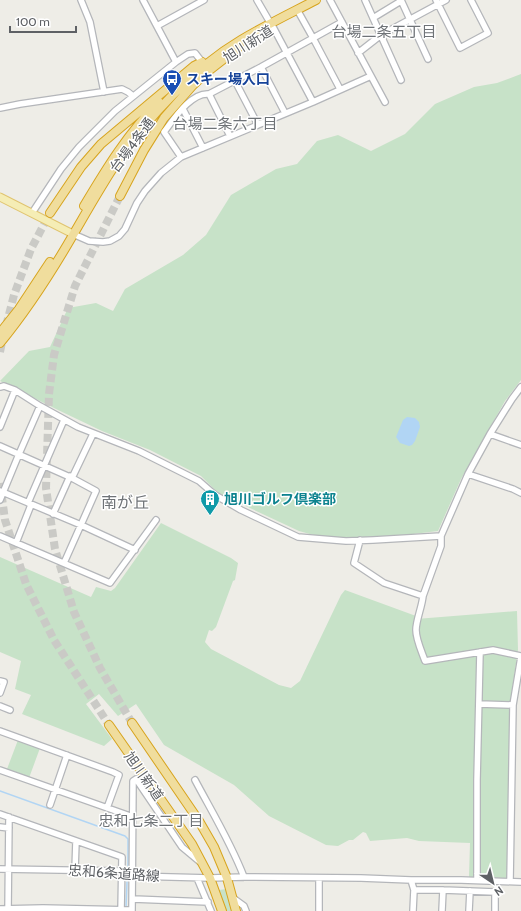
<svg xmlns="http://www.w3.org/2000/svg" width="521" height="911" font-family="Cabin,'Noto Sans JP',sans-serif">
	<rect width="100%" height="100%" fill="#eeede7"/>
	<path fill="#c7e2c8" d="M 521,74 L 521,380 L 505,401 L 461,479 L 438,531 L 372,539 L 317,536 L 299,531 L 218,493 L 201,476 L 150,450 L 102,431 L 58,410 L 0,381 L 29,351 L 50,347 L 68,308 L 96,303 L 113,311 L 125,289 L 183,255 L 206,235 L 231,195 L 276,169 L 297,164 L 317,141 L 338,135 L 371,151 L 405,134 L 435,104 L 474,87 L 497,83 Z
		M 161,523 L 231,558 L 238,563 L 235,580 L 233,581 L 216,627 L 212,631 L 209,630 L 205,642 L 211,649 L 279,685 L 291,688 L 300,681 L 341,595 L 345,590 L 416,616 L 416,619 L 517,611 L 518,650 L 511,697 L 507,842 L 508,878 L 469,877 L 470,843 L 419,841 L 407,838 L 370,841 L 366,833 L 363,832 L 353,840 L 349,840 L 338,846 L 326,845 L 269,816 L 234,785 L 164,745 L 136,704 L 118,716 L 99,694 L 86,704 L 112,739 L 104,746 L 22,714 L 31,695 L 15,689 L 21,661 L 0,652 L 0,557 L 91,597 L 96,587 L 111,591 L 115,588 Z
		M 18,740 L 40,748 L 29,778 L 7,769 Z
		M 226,889 L 233,911 L 226,911 L 219,890 Z"/>
	<path fill="#b1d5f4" d="M 407,417 L 415,418 L 419,422 L 420,427 L 415,441 L 412,445 L 409,446 L 400,443 L 396,437 L 403,420 Z"/>
	<g fill="none" stroke-linecap="round" stroke-linejoin="round">
		<path stroke="#b1d5f4" stroke-width="1.5" d="M 0,791 L 125,836 L 128,839 L 128,866
			M 126,908 L 127,882"/>
		<path stroke="#cacac6" stroke-width="8" stroke-dasharray="8 4" stroke-linecap="butt" d="M 120,196 L 75,286 L 54,355 L 49,394 L 46,488 L 55,549 L 74,612 L 100,668 L 132,723
			M 6,326 L 14,295 L 31,249 L 50,213
			M 0,352 L 3,337
			M 0,483 L 5,520 L 26,584 L 54,640 L 109,725"/>
		<defs>
			<path id="minor" d="M 81,0 L 90,22 L 104,92
				M 143,0 L 176,62
				M 257,0 L 268,19 L 273,27 L 313,102
				M 330,0 L 385,102
				M 365,0 L 401,80
				M 401,0 L 428,59
				M 436,0 L 460,48 L 488,33 L 471,0
				M 299,13 L 313,38 L 340,89
				M 373,18 L 401,1
				M 157,26 L 204,0
				M 358,53 L 381,35 L 446,0
				M 261,67 L 285,113
				M 235,81 L 258,125
				M 209,94 L 261,67 L 342,22
				M 0,108 L 20,104 L 122,89 L 128,92 L 133,96
				M 183,109 L 203,148
				M 181,157 L 164,132 C 174,119 191,92 209,94 L 230,136
				M 32,213 L 61,169 L 79,147 L 115,111 L 176,62 L 188,54 L 195,53 L 202,62
				M 73,234 L 89,241 L 103,242 L 110,241 L 119,236 L 125,229 L 137,203 L 145,191 L 161,173 L 181,157 L 313,102 L 371,76
				M 0,387 L 4,386 L 15,390 L 40,406 L 78,427 L 139,451 L 199,481 L 215,495 L 241,510 L 298,537 L 346,541 L 373,540 L 441,536
				M 521,387 L 512,399 L 490,434 L 468,474 L 441,536 L 441,546 L 423,596 C 422,607 416,620 416,630 C 416,640 422,652 425,661 L 493,650 L 521,656
				M 0,427 L 15,390
				M 490,434 L 521,445
				M 0,446 L 72,478 L 96,491 L 64,563
				M 468,474 L 513,489 L 521,493
				M 72,478 L 93,434
				M 0,491 L 81,525 L 135,550
				M 0,500 L 19,454 L 40,406
				M 28,503 L 64,420
				M 53,514 L 70,476
				M 0,536 L 110,583 L 156,520
				M 360,540 L 354,563 L 384,583 L 423,596
				M 16,543 L 31,505
				M 0,681 L 4,682 L 0,693
				M 479,704 L 513,705
				M 0,706 L 10,710
				M 0,731 L 113,772 L 119,775 L 107,808
				M 0,770 L 133,817
				M 195,780 C 212,812 231,843 244,877
				M 50,805 L 67,755
				M 0,814 L 122,857 L 121,911
				M 0,827 L 9,828
				M 0,869 L 121,871 L 132,876 L 210,878 L 244,877 L 361,878 L 411,880 L 461,880 L 521,882
				M 75,870 L 76,841
				M 197,878 L 211,911
				M 411,880 L 414,890 L 413,911
				M 477,880 L 477,780 L 480,652
				M 510,881 L 513,705 L 521,657
				M 414,890 L 443,890 L 495,892 L 495,911
				M 233,898 L 244,906 L 246,911
				M 133,899 L 208,902
				M 0,909 L 43,908 L 132,910
				M 8,911 L 9,817
				M 132,911 L 133,781 L 136,779 L 182,847 L 200,862
				M 319,911 L 319,878
				M 442,911 L 443,890
				M 469,911 L 470,891"/>
			<path id="major" d="M 0,197 L 73,234"/>
			<path id="highway" d="M 120,196 L 144,150 L 164,118 L 193,85 L 207,72 L 239,47
				M 84,206 C 106,169 128,133 159,102
				M 50,213 L 81,167 L 101,144 L 194,66 L 202,62
				M 0,333 L 19,309 L 50,262
				M 0,343 C 28,309 51,273 73,235 C 87,211 101,186 117,162 C 148,117 194,68 241,40 C 266,25 291,13 316,0
				M 132,723 L 199,821 L 214,847 L 227,878 L 236,911
				M 109,725 L 192,844 L 210,878 L 222,911"/>
		</defs>
		<use href="#minor" stroke="#b4b6ba" stroke-width="8"/>
		<use href="#major" stroke="#e0c46f" stroke-width="9"/>
		<use href="#highway" stroke="#d7a41e" stroke-width="10"/>
		<use href="#minor" stroke="#fff" stroke-width="5.5"/>
		<use href="#major" stroke="#f5edb5" stroke-width="7"/>
		<use href="#highway" stroke="#f0dd9d" stroke-width="8"/>
	</g>
	<defs>
		<symbol id="bus-pin" viewBox="-11 -11 22 30"><path d="M0 17L-7.5 6A9.5 9.5 0 1 1 7.5 6Z" fill="#1a4fb4" stroke="#fff"/><path d="M-5-6H5V4H4V6H2V4H-2V6H-4V4H-5ZM-3.5-4V0h7V-4ZM-3.5 1.2v1.5H-2V1.2ZM2 1.2v1.5H3.5V1.2Z" fill="#fff"/></symbol>
		<symbol id="building-pin" viewBox="-11 -11 22 30"><path d="M0 17L-7.5 6A9.5 9.5 0 1 1 7.5 6Z" fill="#0f9aa8" stroke="#fff"/><path d="M-4-6H4V6H1V3H-1V6H-4ZM-2.5-4.3h1.7v1.8h-1.7ZM.8-4.3h1.7v1.8H.8ZM-2.5-1h1.7V.8h-1.7ZM.8-1h1.7V.8H.8Z" fill="#fff"/></symbol>
	</defs>
	<g fill-rule="evenodd">
		<use href="#bus-pin" x="161" y="68" width="22" height="30"/>
		<use href="#building-pin" x="199" y="488" width="22" height="30"/>
	</g>
	<g text-anchor="middle" dominant-baseline="central" stroke-width="3" stroke-linejoin="round" paint-order="stroke">
		<g font-size="14" fill="#5e6165" stroke="#fff">
			<text transform="translate(248 44) rotate(-33)">旭川新道</text>
			<text transform="translate(132 145) rotate(-53)">台場4条通</text>
			<text transform="translate(144 776) rotate(55)">旭川新道</text>
			<text transform="translate(114 873) rotate(4)">忠和6条道路線</text>
		</g>
		<g font-size="14" font-weight="bold" fill="#164399" stroke="#fff" text-anchor="start">
			<text x="186" y="79">スキー場入口</text>
		</g>
		<g font-size="14" font-weight="bold" fill="#0d838f" stroke="#fff" text-anchor="start">
			<text x="224" y="499">旭川ゴルフ倶楽部</text>
		</g>
		<g font-size="15" fill="#6f7377" stroke="#fff">
			<text x="384" y="32">台場二条五丁目</text>
			<text x="225" y="124">台場二条六丁目</text>
			<text x="151" y="821">忠和七条二丁目</text>
		</g>
		<g font-size="16" fill="#6f7377" stroke="#fff">
			<text x="125" y="502">南が丘</text>
		</g>
	</g>
	<g transform="translate(493 883) rotate(145)" stroke="#ffffff" stroke-width="3" paint-order="stroke">
	<path d="M0-3L7 15L0 10L-7 15Z" fill="#5e6165"/>
	<text y="-6" font-size="11" font-weight="bold" text-anchor="middle" fill="#5e6165">N</text>
	</g>
	<path d="M10 26v6h66v-6" fill="none" stroke="#5e6165" stroke-width="2"/>
	<text x="16" y="26" font-size="12" fill="#5e6165" stroke="#ffffff" stroke-width="3" paint-order="stroke">100 m</text>
</svg>
